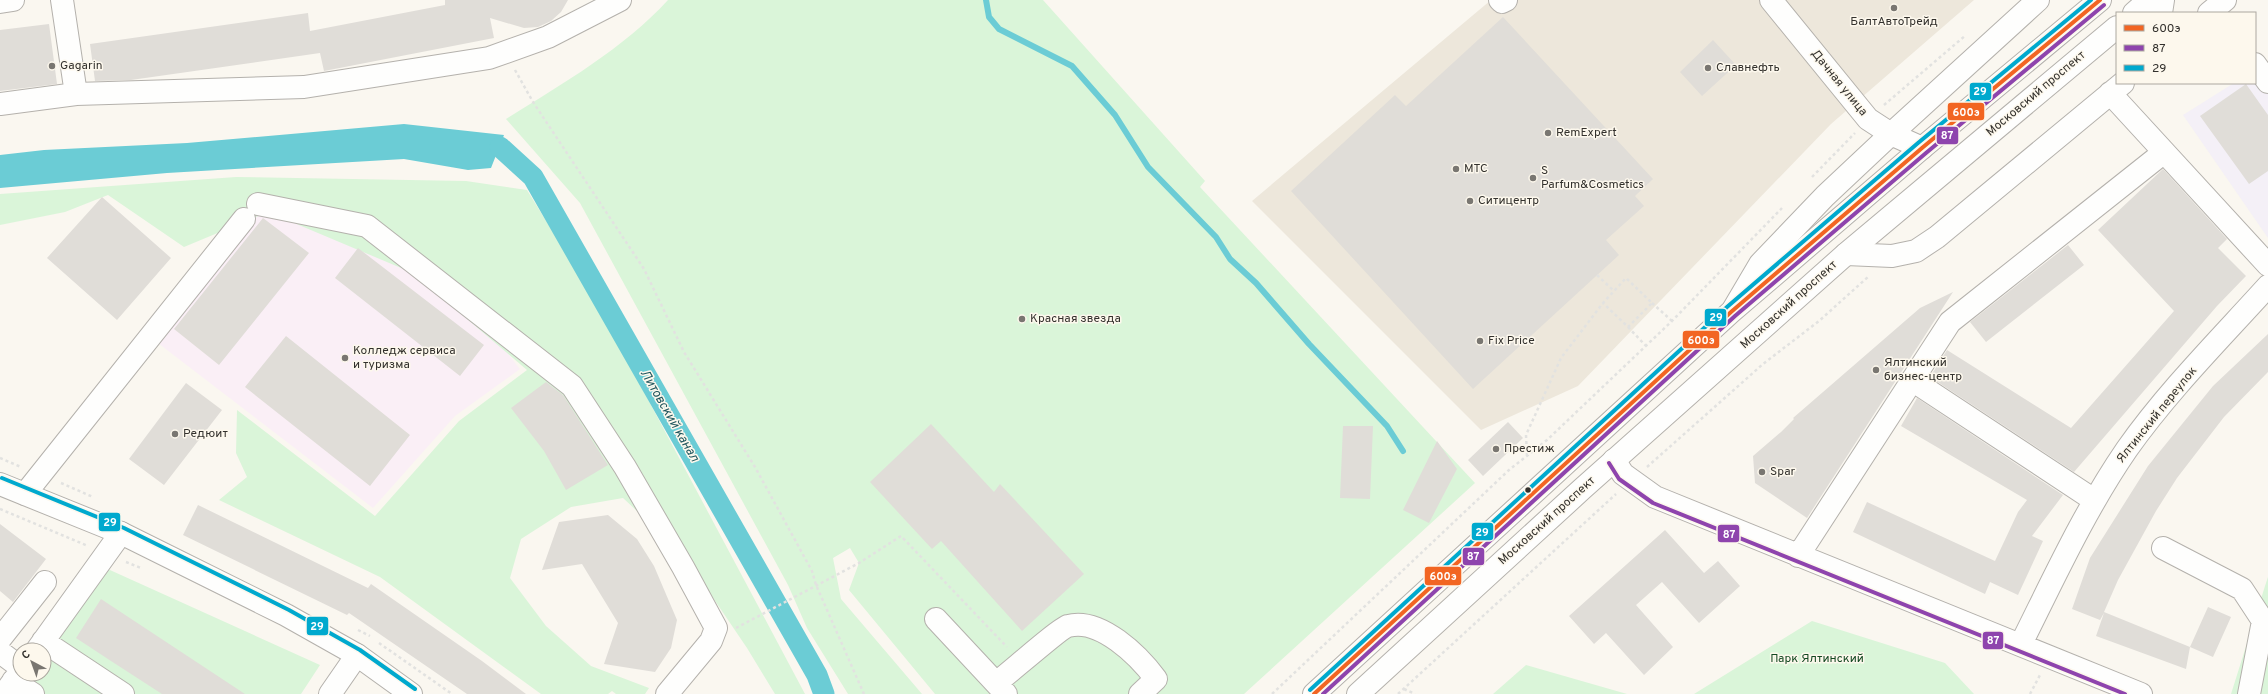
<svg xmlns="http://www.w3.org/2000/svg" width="2268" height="694" font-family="Overpass,sans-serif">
	<rect width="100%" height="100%" fill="#faf7f0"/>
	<path fill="#ede7db" d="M 1491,0 L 1974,0 L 1831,124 L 1578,386 L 1481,430 L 1252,201 Z"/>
	<path fill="#f4f0f7" d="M 2268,62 L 2268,238 L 2183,115 L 2234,83 L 2255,83 L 2255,70 Z"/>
	<path fill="#faeff6" d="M 271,194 L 373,215 L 501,345 L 520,369 L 455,416 L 373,508 L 154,340 Z"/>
	<path fill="#daf5d9" d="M 668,0 L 1043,0 L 1205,181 L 1200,187 L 1475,483 L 1244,694 L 935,694 L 849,590 L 859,563 L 850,548 L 833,558 L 841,599 L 922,694 L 848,694 L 807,628 L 788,585 L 580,203 L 506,119 C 562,84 623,49 668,0 Z
		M 236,177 L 466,181 L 527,190 L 596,302 L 805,694 L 775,694 L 747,648 L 684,555 L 623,498 L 571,507 L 521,539 L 510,578 L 546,626 L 591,666 L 649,688 L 645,694 L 616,694 L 612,691 L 608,694 L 541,694 L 380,577 L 219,500 L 247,477 L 236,453 L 237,410 L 375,516 L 459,421 L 527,370 L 413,273 L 268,212 L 184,247 L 108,195 L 65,212 L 0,225 L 0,194 Z
		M 90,561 L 320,665 L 301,694 L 0,694 L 20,674 L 44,674 L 44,650 Z
		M 2268,577 L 2268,694 L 2231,694 L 2265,586 Z
		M 1812,621 L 1945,663 L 1974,694 L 1694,694 Z
		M 1526,665 L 1627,694 L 1493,694 Z"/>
	<path fill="#6bccd5" d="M 404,124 L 504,135 L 491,168 L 468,170 L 404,159 L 167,173 L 0,188 L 0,155 L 44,150 L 187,143 Z"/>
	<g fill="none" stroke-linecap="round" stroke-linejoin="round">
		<path stroke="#6bccd5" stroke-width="6" d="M 986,0 L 989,17 L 999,29 L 1072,66 L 1115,115 L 1148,167 L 1216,237 L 1230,259 L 1256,283 L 1309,344 L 1387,426 L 1403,451"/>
		<path stroke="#6bccd5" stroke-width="21" d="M 500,147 L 533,177 L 817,675 L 824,694"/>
	</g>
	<path fill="#e0ddd8" d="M 445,0 L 568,0 L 561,12 L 551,21 L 538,27 L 524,28 L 490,18 L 494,38 L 324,71 L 320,53 L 131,80 L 95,81 L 90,44 L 308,13 L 310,31 L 445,5 Z
		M 1503,17 L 1653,179 L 1635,196 L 1644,206 L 1606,240 L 1619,255 L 1473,389 L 1291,191 L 1395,95 L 1406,106 Z
		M 49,24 L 57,84 L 0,91 L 0,30 Z
		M 1713,40 L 1736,65 L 1702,96 L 1680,72 Z
		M 2246,84 L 2268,115 L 2268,171 L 2249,184 L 2200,116 Z
		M 2163,169 L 2227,239 L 2218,248 L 2246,276 L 2217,306 L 2074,472 L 1930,377 L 1947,350 L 2071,428 L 2174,311 L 2098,230 Z
		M 102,197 L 171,258 L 117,320 L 47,258 Z
		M 263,218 L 309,253 L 219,365 L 174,329 Z
		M 2068,245 L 2084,265 L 1986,342 L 1970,322 Z
		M 358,248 L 484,345 L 460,376 L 335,278 Z
		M 1953,292 L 1807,518 L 1755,483 L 1753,456 L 1781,432 L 1794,419 L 1793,418 L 1920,308 Z
		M 2268,334 L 2268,372 L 2224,417 L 2177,478 L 2156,511 L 2118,580 L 2104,612 L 2190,647 L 2186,669 L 2096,636 L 2104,613 L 2100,620 L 2072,609 L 2090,558 L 2148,466 L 2213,386 Z
		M 286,336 L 410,435 L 370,486 L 245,387 Z
		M 546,382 L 563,395 L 608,465 L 566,490 L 544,451 L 511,408 Z
		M 186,383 L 222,410 L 164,485 L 129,459 Z
		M 1917,398 L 2063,495 L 2032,536 L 2043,541 L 2018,595 L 1990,582 L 1985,594 L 1853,532 L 1867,502 L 1995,561 L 2018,512 L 2027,500 L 1901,426 Z
		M 1508,422 L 1523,438 L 1483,476 L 1468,460 Z
		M 931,424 L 994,492 L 1000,484 L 1084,574 L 1022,631 L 941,541 L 932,549 L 870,482 Z
		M 1343,426 L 1373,426 L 1370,499 L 1340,498 Z
		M 1437,441 L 1457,469 L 1429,523 L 1403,510 Z
		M 198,505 L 368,588 L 371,584 L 482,661 L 526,694 L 467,694 L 349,613 L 347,615 L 183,535 Z
		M 608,515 L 637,539 L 654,566 L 677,620 L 671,648 L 655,672 L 604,664 L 618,623 L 582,564 L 542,570 L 559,522 Z
		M 0,524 L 46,559 L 13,602 L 0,591 Z
		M 1665,530 L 1704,573 L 1718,561 L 1740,586 L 1699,623 L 1662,582 L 1636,605 L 1673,647 L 1644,675 L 1606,633 L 1594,644 L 1569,616 Z
		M 101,599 L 245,694 L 162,694 L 111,661 L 76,638 Z
		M 2208,607 L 2231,617 L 2213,657 L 2190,647 Z"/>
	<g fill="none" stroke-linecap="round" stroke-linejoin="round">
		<defs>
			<path id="minor" d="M 62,0 L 76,94
				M 1500,0 L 1502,2 L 1506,0
				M 1771,0 L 1868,119 L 1891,134 L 1922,148
				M 0,2 L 13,0
				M 2161,13 L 2163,0
				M 2209,13 L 2225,0
				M 2255,64 L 2268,82
				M 2110,93 L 2268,265
				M 0,104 L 76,94 L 304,87 L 489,58 L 548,37 L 620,0
				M 258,204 L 367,226 L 572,386 L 625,467 L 683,567 L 716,628 L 711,641 L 667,694
				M 1846,254 L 1892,256 L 1916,251 L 1937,237 L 2123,83
				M 1734,308 L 1760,264 L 1825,196 L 1891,134 L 2038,0
				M 1912,380 L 2094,500
				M 1614,460 L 1623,474 L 1655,497 L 2141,694
				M 25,494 L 244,219
				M 2163,548 L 2242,589 L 2263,621 L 2249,694
				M 1798,556 L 1950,322 L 2163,153
				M 936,619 L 1006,694
				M 0,639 L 45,582
				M 43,641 L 123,694
				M 2021,644 C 2054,578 2085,510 2127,449 C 2168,391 2220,339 2268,286
				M 37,650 L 121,533
				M 0,652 L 20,667
				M 13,681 L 33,694
				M 996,683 C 1007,675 1060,628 1068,626 C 1100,617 1139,656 1156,679 L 1140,694
				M 4,694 L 20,672
				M 330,694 L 357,655"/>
			<path id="major" d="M 2134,13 L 2149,0
				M 0,484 L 121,533 L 286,615 L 357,655 L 411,694
				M 1314,694 L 1731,312 L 1922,148 L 2100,0
				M 1358,694 L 1582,489 L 1846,254 L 2117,27"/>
		</defs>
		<use href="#minor" stroke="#b4b1ac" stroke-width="24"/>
		<use href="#major" stroke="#b4b1ac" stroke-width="24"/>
		<path stroke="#e2e2e0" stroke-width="2.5" stroke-dasharray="3 3" stroke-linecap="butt" d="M 515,70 L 533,102 L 644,269 L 684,352 L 755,467 L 812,571 L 816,585 L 864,694
			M 1884,105 L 1966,35
			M 1812,177 L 1855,133
			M 1597,275 L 1614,291
			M 1652,303 L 1672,321
			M 1628,327 L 1646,346
			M 1540,446 L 1546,453
			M 1527,456 L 1526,435 L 1561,358 L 1603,303 L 1626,278 L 1652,303 L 1628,327 L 1603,303
			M 0,458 L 21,467
			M 1647,467 L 1763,364 L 1819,321 L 1869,276
			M 61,483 L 93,497
			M 0,509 L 88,546
			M 126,562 L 141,568
			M 736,628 L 859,563 L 901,536 L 1007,647
			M 358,630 L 370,636
			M 379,643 L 452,694
			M 1404,689 L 1415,694
			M 1272,694 L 1509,470 L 1547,440 L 1672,321 L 1782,208
			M 1398,694 L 1616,494
			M 2030,694 L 2040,675"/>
		<use href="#minor" stroke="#fefefd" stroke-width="22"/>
		<use href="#major" stroke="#fefefd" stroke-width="22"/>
		<defs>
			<path id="bus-1" d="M 1314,694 L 1731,312 L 1922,148 L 2100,0"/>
			<path id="bus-2" d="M 1609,463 L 1619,479 L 1653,503 L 2125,694
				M 1323,694 L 1735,316 L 1926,153 L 2104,5"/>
			<path id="bus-3" d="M 2,478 L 124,528 L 289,610 L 360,650 L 415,689
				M 1310,690 L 1727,307 L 1918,143 L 2091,0"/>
		</defs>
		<use href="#bus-1" stroke="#fdf8ed" stroke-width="7"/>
		<use href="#bus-2" stroke="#fdf8ed" stroke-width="7"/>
		<use href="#bus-3" stroke="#fdf8ed" stroke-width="7"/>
		<use href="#bus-1" stroke="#f26522" stroke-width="4"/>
		<use href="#bus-2" stroke="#8e44ad" stroke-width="4"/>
		<use href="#bus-3" stroke="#00a9ce" stroke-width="4"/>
	</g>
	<g fill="#797671" stroke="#fdf8ed" stroke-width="1.5">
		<circle cx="1894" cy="8" r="4"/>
		<circle cx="52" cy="66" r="4"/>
		<circle cx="1708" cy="68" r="4"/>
		<circle cx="1548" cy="133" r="4"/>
		<circle cx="1456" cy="169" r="4"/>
		<circle cx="1533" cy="178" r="4"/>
		<circle cx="1470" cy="201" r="4"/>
		<circle cx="1022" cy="319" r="4"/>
		<circle cx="1480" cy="341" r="4"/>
		<circle cx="345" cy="358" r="4"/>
		<circle cx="1876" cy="370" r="4"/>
		<circle cx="175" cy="434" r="4"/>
		<circle cx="1496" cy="449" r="4"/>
		<circle cx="1762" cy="472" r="4"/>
	</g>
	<circle fill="#33312d" stroke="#fdf8ed" stroke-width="1.5" cx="1528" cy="490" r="3.5"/>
	<g text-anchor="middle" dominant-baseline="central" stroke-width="3" stroke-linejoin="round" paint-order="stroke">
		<g font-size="12" fill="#33312d" stroke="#fdf8ed" text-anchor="start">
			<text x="1894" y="22" text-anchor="middle">БалтАвтоТрейд</text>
			<text x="60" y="66">Gagarin</text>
			<text x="1716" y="68">Славнефть</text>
			<text x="1556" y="133">RemExpert</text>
			<text x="1464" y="169">МТС</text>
			<text x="1541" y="171">S<tspan x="1541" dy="14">Parfum&amp;Cosmetics</tspan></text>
			<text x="1478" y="201">Ситицентр</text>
			<text x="1030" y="319">Красная звезда</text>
			<text x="1488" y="341">Fix Price</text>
			<text x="353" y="351">Колледж сервиса<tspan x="353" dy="14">и туризма</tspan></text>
			<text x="1884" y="363">Ялтинский<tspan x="1884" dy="14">бизнес-центр</tspan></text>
			<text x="183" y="434">Редюит</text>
			<text x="1504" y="449">Престиж</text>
			<text x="1770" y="472">Spar</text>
		</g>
		<g font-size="12" fill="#33312d" stroke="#fdf8ed">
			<text transform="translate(1839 83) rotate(51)">Дачная улица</text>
			<text transform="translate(2036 94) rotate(-40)">Московский проспект</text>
			<text transform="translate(1789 305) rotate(-42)">Московский проспект</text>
			<text transform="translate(2157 415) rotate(-51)">Ялтинский переулок</text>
			<text transform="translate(1547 521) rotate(-42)">Московский проспект</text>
		</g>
		<g font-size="12" fill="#134821" stroke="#fdf8ed">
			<text x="1817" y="659">Парк Ялтинский</text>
		</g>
		<g font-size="13" font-style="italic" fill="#20575e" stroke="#fdf8ed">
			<text transform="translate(669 416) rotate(60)">Литовский канал</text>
		</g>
	</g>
	<g stroke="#fdf8ed" stroke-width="1.5">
		<rect x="1969" y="82" width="23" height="19" rx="4" fill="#00a9ce"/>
		<rect x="1947" y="102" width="38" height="19" rx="4" fill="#f26522"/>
		<rect x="1936" y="126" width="23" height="19" rx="4" fill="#8e44ad"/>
		<rect x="1704" y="308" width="23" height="19" rx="4" fill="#00a9ce"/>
		<rect x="1682" y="330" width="38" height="19" rx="4" fill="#f26522"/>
		<rect x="98" y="512" width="23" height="20" rx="4" fill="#00a9ce"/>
		<rect x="1471" y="522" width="23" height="19" rx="4" fill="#00a9ce"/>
		<rect x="1717" y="524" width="23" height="19" rx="4" fill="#8e44ad"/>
		<rect x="1462" y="547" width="23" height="19" rx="4" fill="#8e44ad"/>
		<rect x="1424" y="566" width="38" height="20" rx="4" fill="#f26522"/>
		<rect x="306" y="616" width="23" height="20" rx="4" fill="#00a9ce"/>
		<rect x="1982" y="631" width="22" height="19" rx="4" fill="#8e44ad"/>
	</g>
	<g font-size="11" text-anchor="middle" font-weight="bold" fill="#fff">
		<text x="1980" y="95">29</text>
		<text x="1966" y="116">600э</text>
		<text x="1947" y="139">87</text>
		<text x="1716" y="321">29</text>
		<text x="1701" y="344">600э</text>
		<text x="110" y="526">29</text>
		<text x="1482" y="536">29</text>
		<text x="1729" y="538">87</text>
		<text x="1473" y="560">87</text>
		<text x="1443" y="580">600э</text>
		<text x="317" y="630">29</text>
		<text x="1993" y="644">87</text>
	</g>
	<rect x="2116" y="12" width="140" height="72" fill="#fdf8ed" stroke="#aca8a0"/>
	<rect x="2124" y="25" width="20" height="6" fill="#f26522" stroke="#aca8a0"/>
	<text x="2152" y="32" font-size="12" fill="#33312d">600э</text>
	<rect x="2124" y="45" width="20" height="6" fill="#8e44ad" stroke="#aca8a0"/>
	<text x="2152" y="52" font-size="12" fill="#33312d">87</text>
	<rect x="2124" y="65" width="20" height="6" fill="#00a9ce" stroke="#aca8a0"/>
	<text x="2152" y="72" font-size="12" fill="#33312d">29</text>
	<g transform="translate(32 662) rotate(319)"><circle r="19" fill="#fdf8ed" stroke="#aca8a0"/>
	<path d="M0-3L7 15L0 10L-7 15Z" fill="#797671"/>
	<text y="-6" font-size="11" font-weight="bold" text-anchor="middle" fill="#33312d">С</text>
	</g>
</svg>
